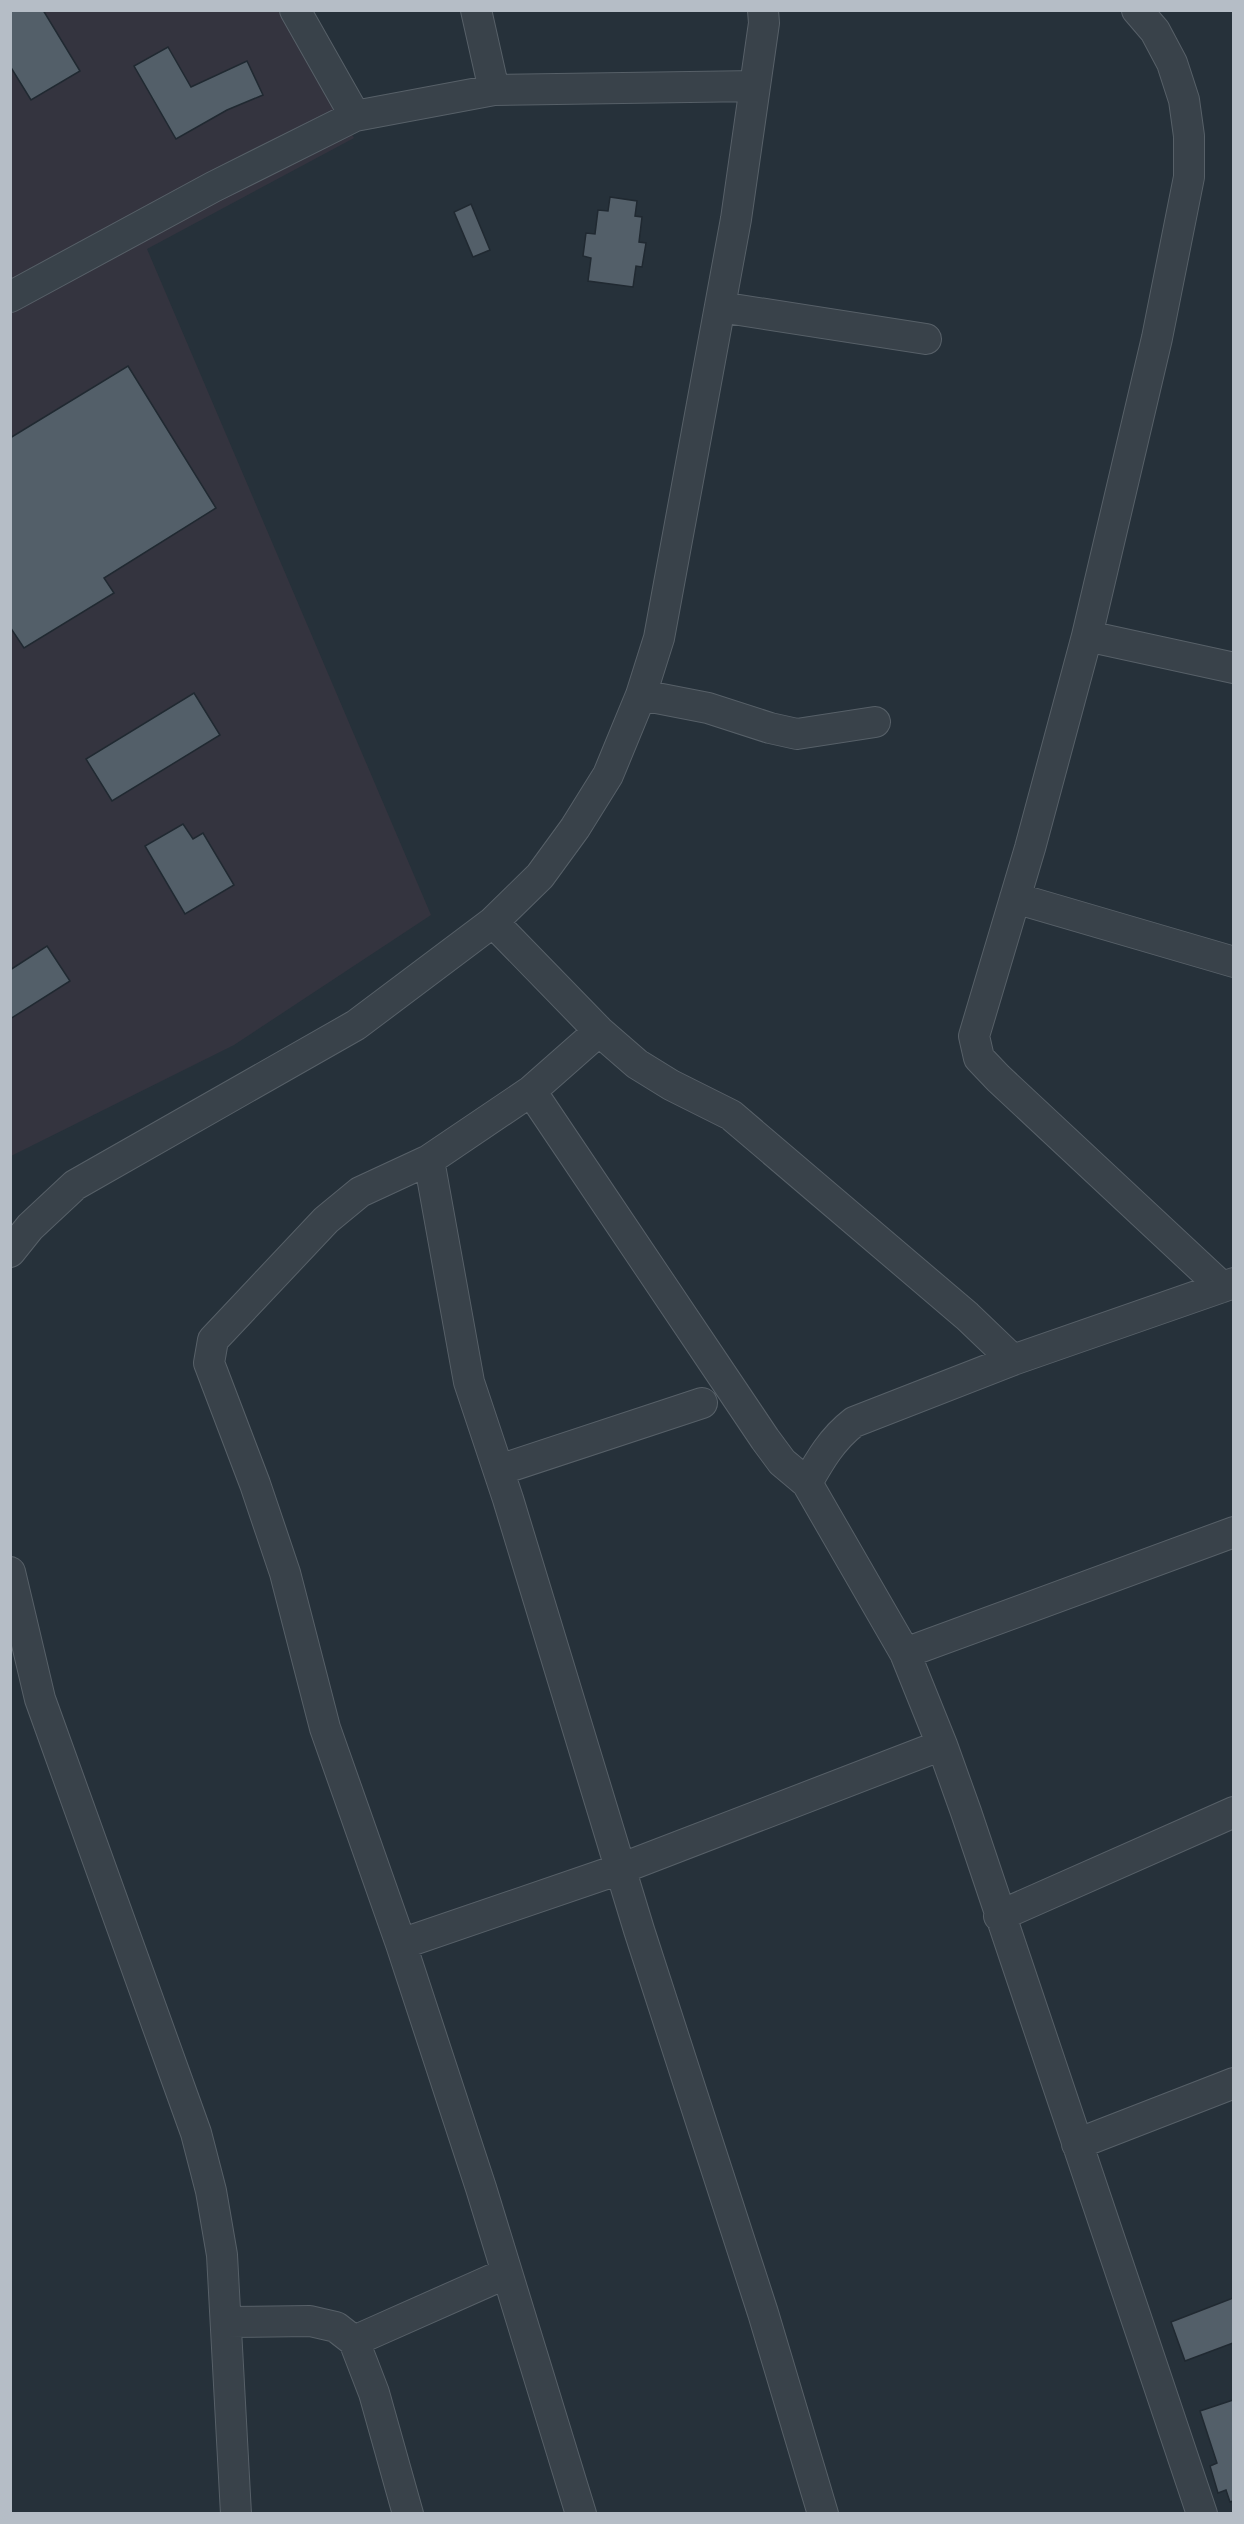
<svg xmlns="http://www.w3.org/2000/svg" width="1244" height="2524" font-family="Signika,sans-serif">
	<rect width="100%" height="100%" fill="#26313a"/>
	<path fill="#34343f" d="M 11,11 L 278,11 L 354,138 L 147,249 L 431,915 L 234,1045 L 11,1156 Z"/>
	<path fill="#535f69" stroke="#202931" stroke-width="1.5" d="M 10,10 L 43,10 L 80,71 L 31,100 L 10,66 Z
		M 168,47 L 191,87 L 247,61 L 263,95 L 227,110 L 176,139 L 134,66 Z
		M 610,197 L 637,201 L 635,216 L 642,217 L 639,242 L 646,243 L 642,267 L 636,266 L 633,287 L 588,281 L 591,258 L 583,256 L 586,233 L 595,234 L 598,210 L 608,211 Z
		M 471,204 L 490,250 L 473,257 L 454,212 Z
		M 128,366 L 216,508 L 104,578 L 114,593 L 24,648 L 10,627 L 10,438 Z
		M 194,693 L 220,735 L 112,801 L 86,759 Z
		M 183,824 L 193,839 L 203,833 L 234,885 L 185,914 L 145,846 Z
		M 47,946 L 70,981 L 10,1019 L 10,970 Z
		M 1233,2298 L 1233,2343 L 1185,2361 L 1171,2322 Z
		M 1233,2400 L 1233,2501 L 1230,2502 L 1226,2490 L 1218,2493 L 1210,2466 L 1217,2463 L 1200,2411 Z"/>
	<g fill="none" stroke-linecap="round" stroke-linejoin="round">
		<defs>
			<path id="minor" d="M 295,10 L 355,116
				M 476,10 L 494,90
				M 1137,10 L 1155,31 L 1172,63 L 1184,100 L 1189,136 L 1189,177 L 1157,338 L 1087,636 L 1030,848 L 974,1036 L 979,1058 L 998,1078 L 1222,1287
				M 10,297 L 213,187 L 355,116 L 494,90 L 755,86
				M 720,307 L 926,339
				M 1087,636 L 1234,668
				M 641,695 L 708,708 L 770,728 L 797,734 L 875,722
				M 1015,898 L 1234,962
				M 493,922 L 599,1031 L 637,1064 L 671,1085 L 731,1115 L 967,1316 L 1013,1360
				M 531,1091 L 765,1439 L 782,1462 L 807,1483 L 905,1653 L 942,1745 L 966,1812 L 1202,2514
				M 429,1160 L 469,1382 L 508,1499 L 639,1930 L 763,2313 L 823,2514
				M 10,1252 L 30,1227 L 75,1185 L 356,1025 L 493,922 L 540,876 L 575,828 L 608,775 L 641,695 L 659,638 L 736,219 L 764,23 L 763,10
				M 499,1470 L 702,1403
				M 807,1483 C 820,1460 832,1439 854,1422 L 1013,1360 L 1234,1283
				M 10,1572 L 40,1699 L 196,2133 L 211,2191 L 222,2255 L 236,2514
				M 905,1653 L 1234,1532
				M 999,1916 L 1234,1812
				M 401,1944 L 620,1869 L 942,1745
				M 1077,2144 L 1234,2083
				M 226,2322 L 310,2321 L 336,2327 L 354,2341 L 374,2393 L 408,2514
				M 354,2341 L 507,2273
				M 581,2514 L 481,2188 L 401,1944 L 325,1728 L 285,1573 L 255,1484 L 209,1363 L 213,1340 L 326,1220 L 360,1192 L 429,1160 L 531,1091 L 599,1031"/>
		</defs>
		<use href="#minor" stroke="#576068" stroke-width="32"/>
		<use href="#minor" stroke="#39424a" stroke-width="30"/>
	</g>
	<rect width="1244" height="2524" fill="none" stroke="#b5bdc6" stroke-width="24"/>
</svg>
